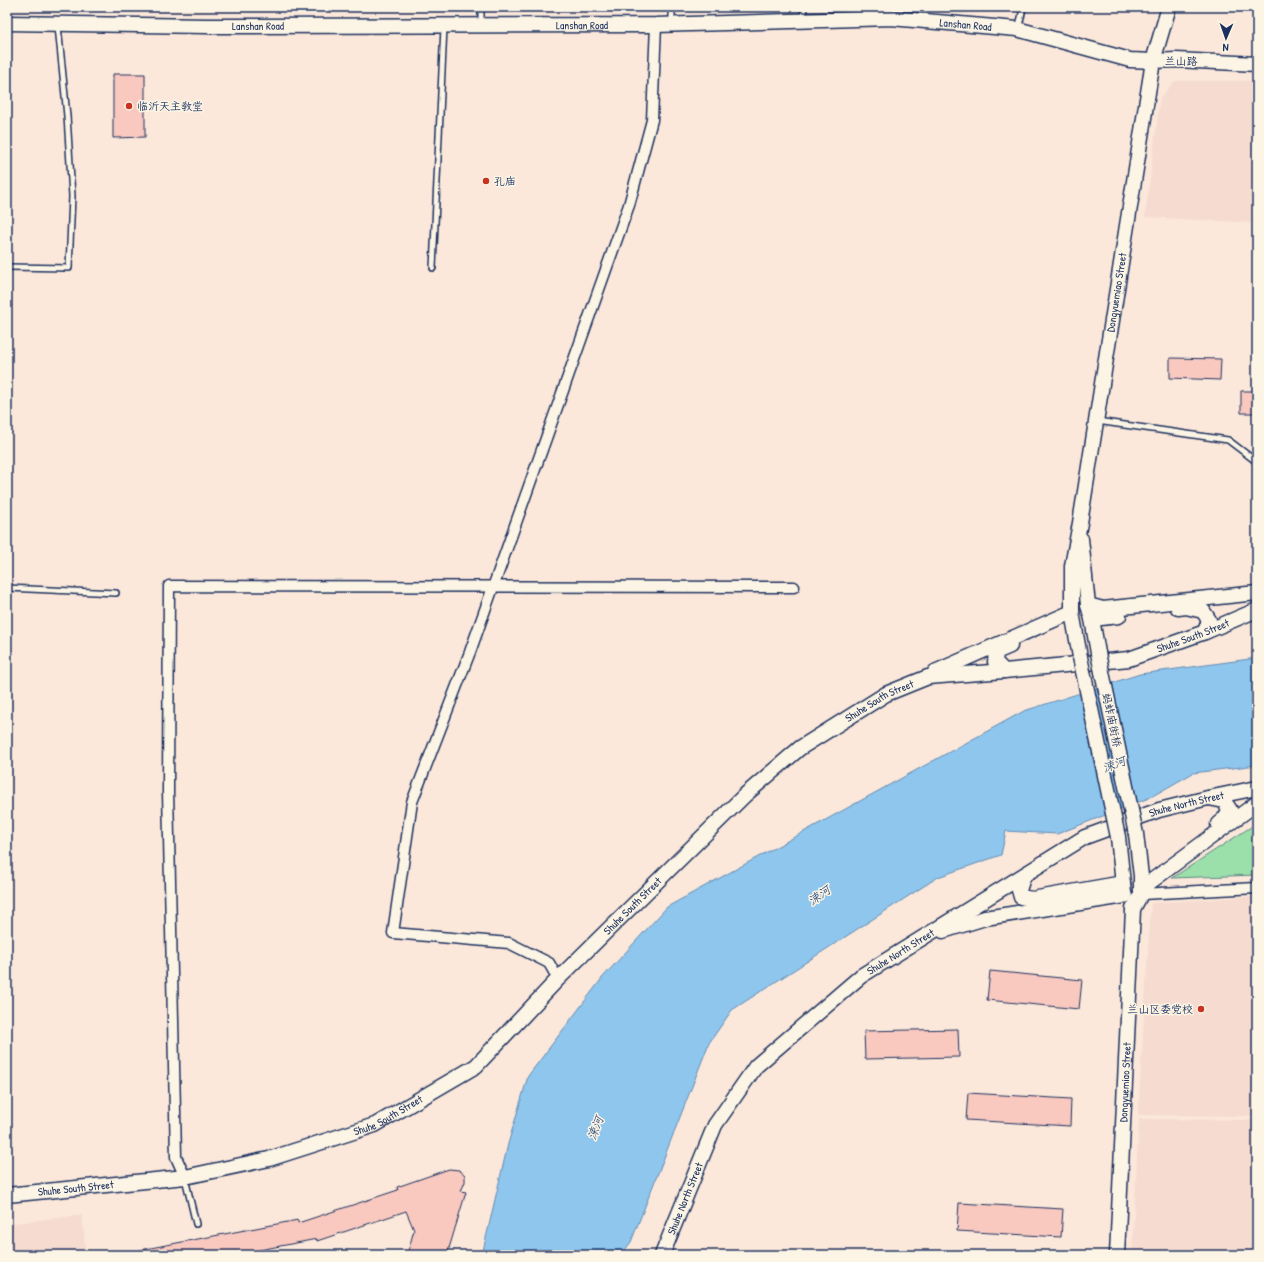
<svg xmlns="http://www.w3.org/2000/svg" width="1264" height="1262" font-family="'Patrick Hand','LXGW WenKai TC',sans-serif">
	<rect width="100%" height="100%" fill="#fbe8da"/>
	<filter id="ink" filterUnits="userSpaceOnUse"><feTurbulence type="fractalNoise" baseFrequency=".025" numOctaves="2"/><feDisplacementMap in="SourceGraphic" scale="8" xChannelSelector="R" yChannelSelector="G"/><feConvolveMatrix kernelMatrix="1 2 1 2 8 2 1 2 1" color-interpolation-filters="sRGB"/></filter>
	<g filter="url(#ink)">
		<path fill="#f6dbd0" d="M 1175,81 L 1257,81 L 1257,223 L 1145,217 L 1160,98 Z
			M 1257,896 L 1257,1116 L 1138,1115 L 1151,903 Z
			M 1139,1119 L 1257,1120 L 1257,1255 L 1132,1255 Z
			M 82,1215 L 86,1255 L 7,1255 L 7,1224 Z"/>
		<path fill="#9bdfaa" stroke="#5b8784" d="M 1257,823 L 1257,875 L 1172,878 Z"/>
		<path fill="#8fc6ed" stroke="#618ab4" d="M 1257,658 L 1257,765 L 1193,773 L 1149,798 L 1057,834 L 1006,831 L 1001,855 L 938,877 L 732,1010 L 709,1043 L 631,1242 L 621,1255 L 482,1255 L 508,1144 L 528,1076 L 603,977 L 667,907 L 1024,711 L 1140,674 Z"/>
		<path fill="#f9c9c0" stroke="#1b2f5e" d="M 113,74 L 145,74 L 145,137 L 113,138 Z
			M 1170,358 L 1221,359 L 1220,380 L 1170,378 Z
			M 1241,391 L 1257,391 L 1257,413 L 1241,413 Z
			M 990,971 L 1082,980 L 1079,1009 L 987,1000 Z
			M 958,1029 L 959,1057 L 865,1059 L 864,1031 Z
			M 968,1093 L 1071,1099 L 1070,1126 L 966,1120 Z
			M 449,1169 L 459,1170 L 465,1175 L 465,1182 L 461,1191 L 466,1192 L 447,1255 L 407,1255 L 414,1230 L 406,1211 L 317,1241 L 317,1239 L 233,1255 L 141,1255 L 140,1250 L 298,1220 L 298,1223 L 398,1190 L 397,1187 Z
			M 959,1203 L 1063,1209 L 1061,1237 L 957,1231 Z"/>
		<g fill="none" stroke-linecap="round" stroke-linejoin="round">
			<defs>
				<path id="lane" d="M 672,7 L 672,24
					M 803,20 L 804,7
					M 481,24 L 481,7
					M 1018,28 L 1021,18 L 1023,7
					M 7,267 L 69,268 L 72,196 L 67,116 L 58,26
					M 433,268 L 444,27
					M 1097,421 L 1228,440 L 1257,462
					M 7,588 L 116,593
					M 185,1178 L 196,1224"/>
				<path id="street" d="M 1141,894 L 1257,888
					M 558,979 L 549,963 L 509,943 L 393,933 L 412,802 L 470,652 L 629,205 L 652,120 L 656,25
					M 185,1177 L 176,1157 L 168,791 L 169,586 L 794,587"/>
				<g id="secondary">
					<path id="s1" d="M 7,23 L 206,26 L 656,25 L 891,18 L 1017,29 L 1130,60 L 1153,61 L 1176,60 L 1257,64"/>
					<path d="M 1081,539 L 1088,605 L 1092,619 L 1098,653"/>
					<path d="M 1088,605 L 1103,609 L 1257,593"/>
					<path d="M 1178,608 L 1186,607 L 1203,611 L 1209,620 L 1205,632"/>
					<path d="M 1092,619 L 1119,616"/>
					<path id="s2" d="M 1080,657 L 1072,612 L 1072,566 L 1080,523 L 1153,61 L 1169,7"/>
					<path d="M 1004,671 L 995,662 L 996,652 L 1010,646"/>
					<path d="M 935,672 L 1072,612"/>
					<path d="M 1209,798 L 1224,801 L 1230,810 L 1224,819 L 1218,824"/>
					<path d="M 1118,837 L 1124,893"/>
					<path d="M 1024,875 L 1019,890 L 1021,897 L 1032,899 L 1123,883"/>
					<path d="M 1142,888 L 1257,803"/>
					<path d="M 943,931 L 985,918 L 1125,896"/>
					<path id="s3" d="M 7,1195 L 185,1177 L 269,1159 L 375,1125 L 476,1066 L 558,979 L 745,795 L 800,748 L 886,694 L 928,677 L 1004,671 L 1129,659 L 1205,632 L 1257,610"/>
					<path id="s4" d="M 662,1255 L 715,1125 L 756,1066 L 861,976 L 1085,837 L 1159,810 L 1208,798 L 1257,788"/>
					<path id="s5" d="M 1117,1255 L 1133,909 L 1141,894 L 1141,876 L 1136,834"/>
				</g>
			</defs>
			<use href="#lane" stroke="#1b2f5e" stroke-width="8"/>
			<use href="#street" stroke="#1b2f5e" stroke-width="13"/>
			<use href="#secondary" stroke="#1b2f5e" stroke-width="17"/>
			<use href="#lane" stroke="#fcf5e5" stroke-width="5"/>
			<use href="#street" stroke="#fcf5e5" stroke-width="10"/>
			<use href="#secondary" stroke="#fcf5e5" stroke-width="14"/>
			<defs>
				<path id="secondary-bridge" d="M 1098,653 L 1136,834
					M 1080,657 L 1118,837"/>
			</defs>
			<use href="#secondary-bridge" stroke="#1b2f5e" stroke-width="17" stroke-linecap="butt"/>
			<use href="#secondary-bridge" stroke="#fcf5e5" stroke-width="14"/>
		</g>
	</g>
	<g fill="#c8321e" stroke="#fcf5e5" stroke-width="1.5">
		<circle cx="129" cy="106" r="4"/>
		<circle cx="486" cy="181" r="4"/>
		<circle cx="1201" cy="1009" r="4"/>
	</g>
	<g text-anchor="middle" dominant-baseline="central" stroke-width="3" stroke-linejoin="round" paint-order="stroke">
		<g font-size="11" fill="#1b2f5e" stroke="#fcf5e5">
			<text stroke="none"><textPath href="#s1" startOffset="575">Lanshan Road</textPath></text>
			<text stroke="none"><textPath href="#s1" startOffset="959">Lanshan Road</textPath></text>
			<text stroke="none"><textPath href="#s1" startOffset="251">Lanshan Road</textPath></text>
			<text transform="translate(1181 61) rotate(1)">兰山路</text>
			<text stroke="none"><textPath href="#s2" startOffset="369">Dongyuemiao Street</textPath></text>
			<text stroke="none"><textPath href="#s3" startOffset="1364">Shuhe South Street</textPath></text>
			<text stroke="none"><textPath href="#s3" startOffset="1040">Shuhe South Street</textPath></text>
			<text transform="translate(1112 720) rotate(78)">蚂蚱庙街桥</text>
			<text stroke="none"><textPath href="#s4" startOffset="721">Shuhe North Street</textPath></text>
			<text stroke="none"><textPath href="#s3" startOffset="717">Shuhe South Street</textPath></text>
			<text stroke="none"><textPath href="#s4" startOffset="397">Shuhe North Street</textPath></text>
			<text stroke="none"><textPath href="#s5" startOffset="173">Dongyuemiao Street</textPath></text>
			<text stroke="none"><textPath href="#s3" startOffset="392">Shuhe South Street</textPath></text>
			<text stroke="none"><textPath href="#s3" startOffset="69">Shuhe South Street</textPath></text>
			<text stroke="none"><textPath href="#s4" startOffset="61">Shuhe North Street</textPath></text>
		</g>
		<g font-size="11" fill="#1b2f5e" stroke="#fcf5e5" text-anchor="start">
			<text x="137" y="106">临沂天主教堂</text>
			<text x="494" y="181">孔庙</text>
			<text x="1193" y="1009" text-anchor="end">兰山区委党校</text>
		</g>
		<g font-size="12" font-style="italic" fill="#385582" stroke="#fcf5e5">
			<text transform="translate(1114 764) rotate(-21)">涑河</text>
			<text transform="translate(819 895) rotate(-36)">涑河</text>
			<text transform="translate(595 1128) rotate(-69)">涑河</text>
		</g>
	</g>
	<rect width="1264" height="1262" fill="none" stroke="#fcf5e5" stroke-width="24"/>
	<rect x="12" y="12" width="1240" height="1238" fill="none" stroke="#1b2f5e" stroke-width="1.5" filter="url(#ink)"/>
	<g transform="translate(1226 38) rotate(182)" stroke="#fcf5e5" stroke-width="3" paint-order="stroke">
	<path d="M0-3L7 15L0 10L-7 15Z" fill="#1b2f5e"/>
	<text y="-6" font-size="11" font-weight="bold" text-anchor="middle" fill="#1b2f5e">N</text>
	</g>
</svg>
